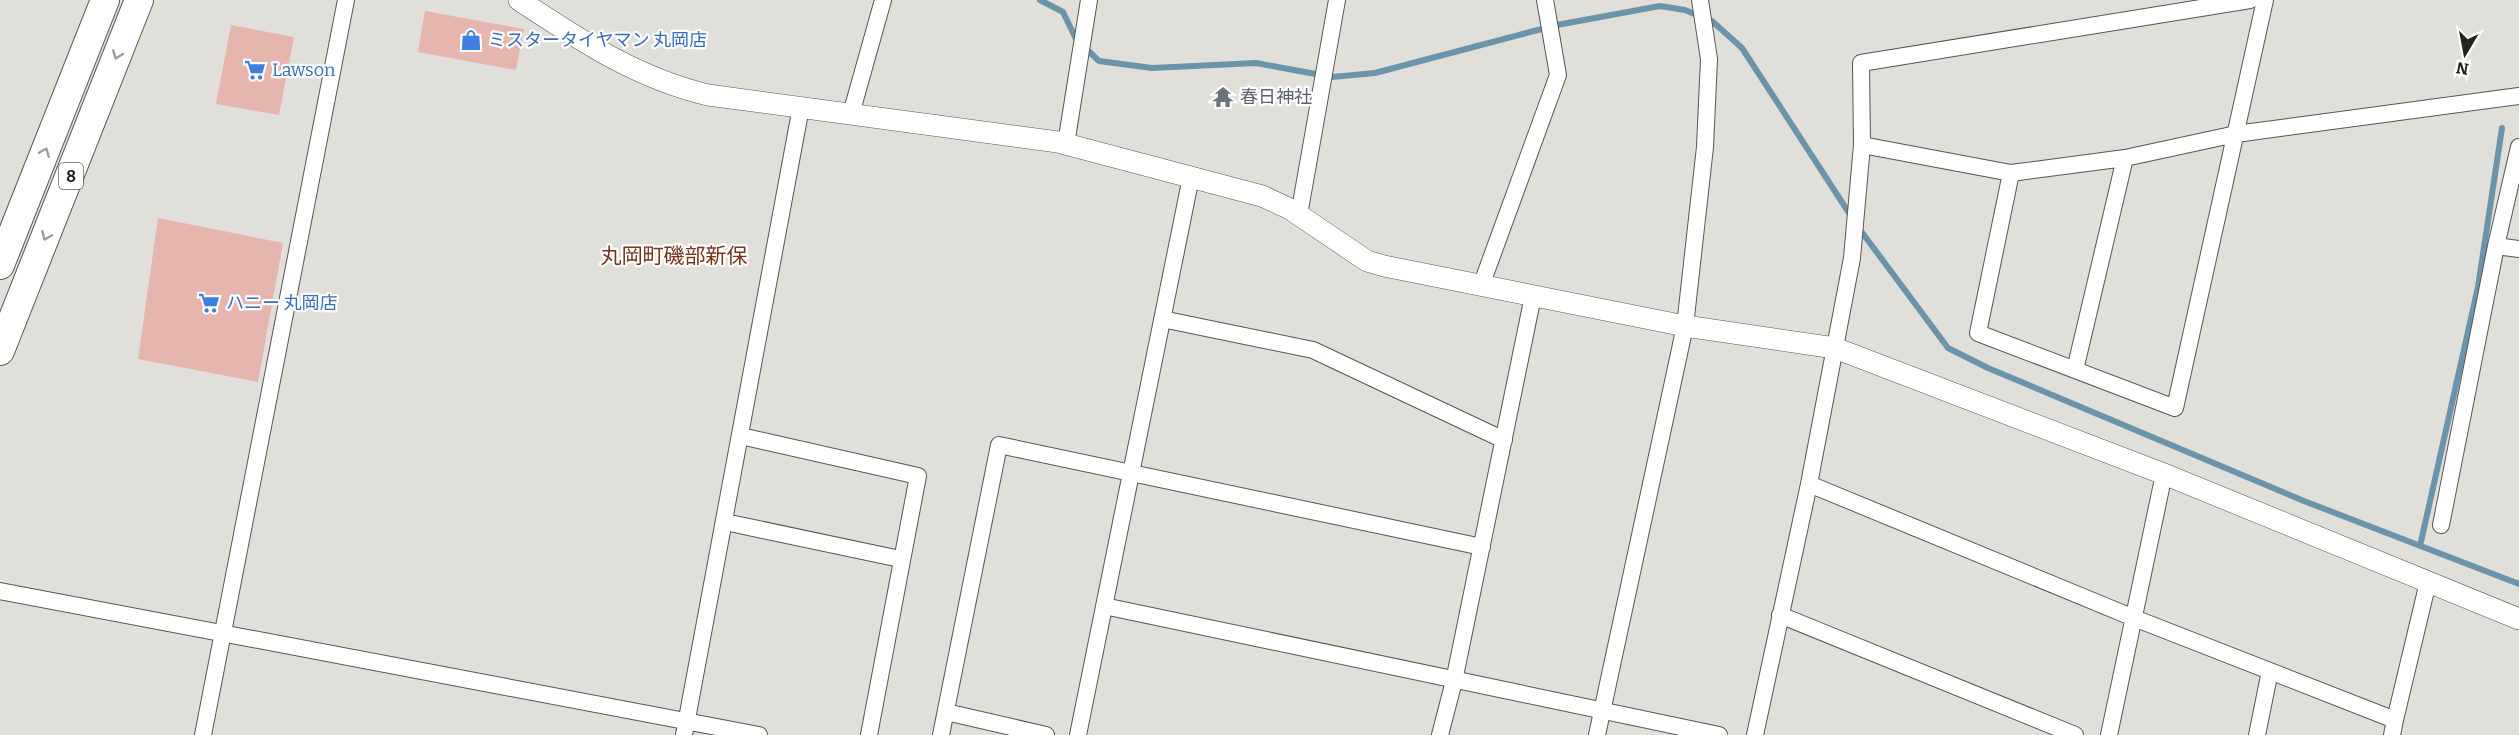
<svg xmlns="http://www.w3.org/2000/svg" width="2519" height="735" font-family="Bitter,'Noto Sans JP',serif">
	<rect width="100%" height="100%" fill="#e0dfda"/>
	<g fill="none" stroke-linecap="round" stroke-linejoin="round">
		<path stroke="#6a94ab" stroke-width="6" d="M 1040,0 L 1063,12 L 1076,39 L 1099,61 L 1152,68 L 1256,63 L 1332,77 L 1375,73 L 1557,25 L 1660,6 L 1685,10 L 1712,21 L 1742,48 L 1851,216
			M 1858,227 L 1948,348 L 1988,368 L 2304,501 L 2519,584
			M 2420,546 L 2478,287 L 2502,128"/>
	</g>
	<path fill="#e6b5ae" d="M 425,11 L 524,29 L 516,70 L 418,52 Z
		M 231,25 L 294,37 L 279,115 L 216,104 Z
		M 158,218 L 283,243 L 258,382 L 138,359 Z"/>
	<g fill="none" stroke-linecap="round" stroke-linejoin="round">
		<defs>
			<path id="minor" d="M 851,114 L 883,0
				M 1066,144 L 1089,0
				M 1862,145 L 2011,173 L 2125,158 L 2236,134 L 2519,96
				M 2011,173 L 1978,333 L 2175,408 L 2265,0
				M 1299,215 L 1337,0
				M 2496,246 L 2519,249
				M 1481,286 L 1558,75 L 1545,0
				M 1162,319 L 1313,350 L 1504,440
				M 2075,370 L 2125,158
				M 741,436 L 918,476 L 869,735
				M 1809,484 L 2134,618 L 2395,720 L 2392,735
				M 725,522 L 900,559
				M 2441,525 L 2496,246 L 2519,147
				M 0,591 L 759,735
				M 1104,606 L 1719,735
				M 1780,615 L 2075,735
				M 946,712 L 1046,735
				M 2395,720 L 2428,582
				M 203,735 L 346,0
				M 684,735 L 801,107
				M 941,735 L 999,445 L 1482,547
				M 1078,735 L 1191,177
				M 1440,735 L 1454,681 L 1533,296
				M 1597,735 L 1685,326 L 1705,147 L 1709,59 L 1700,0
				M 1755,735 L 1809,484 L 1852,258 L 1862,145 L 1861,63 L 2250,0
				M 2109,735 L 2164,474
				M 2257,735 L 2270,671"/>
			<path id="tertiary" d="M 519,0 C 580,40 636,78 708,95 L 1058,142 L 1262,196 L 1290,209 L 1367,261 L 1384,266 L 1685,326 L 1835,348 L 2164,474 L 2519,619"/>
			<path id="trunk" d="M 0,265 L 105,0
				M 0,351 L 139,0"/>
		</defs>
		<use href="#minor" stroke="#585652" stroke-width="18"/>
		<use href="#tertiary" stroke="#585652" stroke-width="22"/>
		<use href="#trunk" stroke="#585652" stroke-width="30"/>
		<use href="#minor" stroke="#fff" stroke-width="16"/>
		<use href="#tertiary" stroke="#fff" stroke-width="21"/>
		<use href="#trunk" stroke="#fff" stroke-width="28"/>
	</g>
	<defs><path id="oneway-chevron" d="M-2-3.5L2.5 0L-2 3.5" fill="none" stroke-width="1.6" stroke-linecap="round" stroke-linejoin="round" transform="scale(1.5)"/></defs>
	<g stroke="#9c9c9b">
		<use href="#oneway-chevron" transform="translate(117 55) rotate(111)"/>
		<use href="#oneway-chevron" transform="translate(45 152) rotate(-68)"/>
		<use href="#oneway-chevron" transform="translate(46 236) rotate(112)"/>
	</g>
	<defs>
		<symbol id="shop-bare" viewBox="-9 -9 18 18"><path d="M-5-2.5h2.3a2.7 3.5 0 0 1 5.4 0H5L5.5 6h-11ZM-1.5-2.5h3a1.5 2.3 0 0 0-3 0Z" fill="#3f7fe0" stroke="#fff" stroke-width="2.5" paint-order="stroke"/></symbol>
		<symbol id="supermarket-bare" viewBox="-9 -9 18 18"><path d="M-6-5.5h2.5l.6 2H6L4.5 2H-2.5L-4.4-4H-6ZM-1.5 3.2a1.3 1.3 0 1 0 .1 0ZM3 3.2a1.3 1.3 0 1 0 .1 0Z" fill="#3f7fe0" stroke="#fff" stroke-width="2.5" paint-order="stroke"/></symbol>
		<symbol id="temple-bare" viewBox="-9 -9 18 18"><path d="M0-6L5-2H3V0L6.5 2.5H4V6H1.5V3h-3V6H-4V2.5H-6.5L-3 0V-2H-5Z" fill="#6b7280" stroke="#fff" stroke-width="2.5" paint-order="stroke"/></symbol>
	</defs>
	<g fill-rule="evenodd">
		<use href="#shop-bare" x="456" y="25" width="30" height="30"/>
		<use href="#supermarket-bare" x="240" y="55" width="30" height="30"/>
		<use href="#temple-bare" x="1208" y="82" width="30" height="30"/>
		<use href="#supermarket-bare" x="194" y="288" width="30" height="30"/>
	</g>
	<g text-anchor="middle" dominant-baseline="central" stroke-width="4.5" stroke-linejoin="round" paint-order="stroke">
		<rect fill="#fff" stroke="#646463" stroke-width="1.5" x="59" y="163" width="24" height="26" rx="4.5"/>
		<g font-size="16" font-weight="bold" fill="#222220">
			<text x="71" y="176">8</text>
		</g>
		<g font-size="18" fill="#366cbe" stroke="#fff" text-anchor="start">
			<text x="488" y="40">ミスタータイヤマン 丸岡店</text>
			<text x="272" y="70">Lawson</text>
			<text x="226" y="303">ハニー 丸岡店</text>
		</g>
		<g font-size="18" fill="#5b616d" stroke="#fff" text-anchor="start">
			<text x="1240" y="97">春日神社</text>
		</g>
		<g font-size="21" fill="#763518" stroke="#fff">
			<text x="674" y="256">丸岡町磯部新保</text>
		</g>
	</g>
	<g transform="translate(2465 54) rotate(190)" stroke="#ffffff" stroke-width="4.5" paint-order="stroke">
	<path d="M0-4.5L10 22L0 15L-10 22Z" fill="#222220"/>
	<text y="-9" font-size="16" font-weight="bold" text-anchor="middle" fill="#222220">N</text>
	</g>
</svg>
